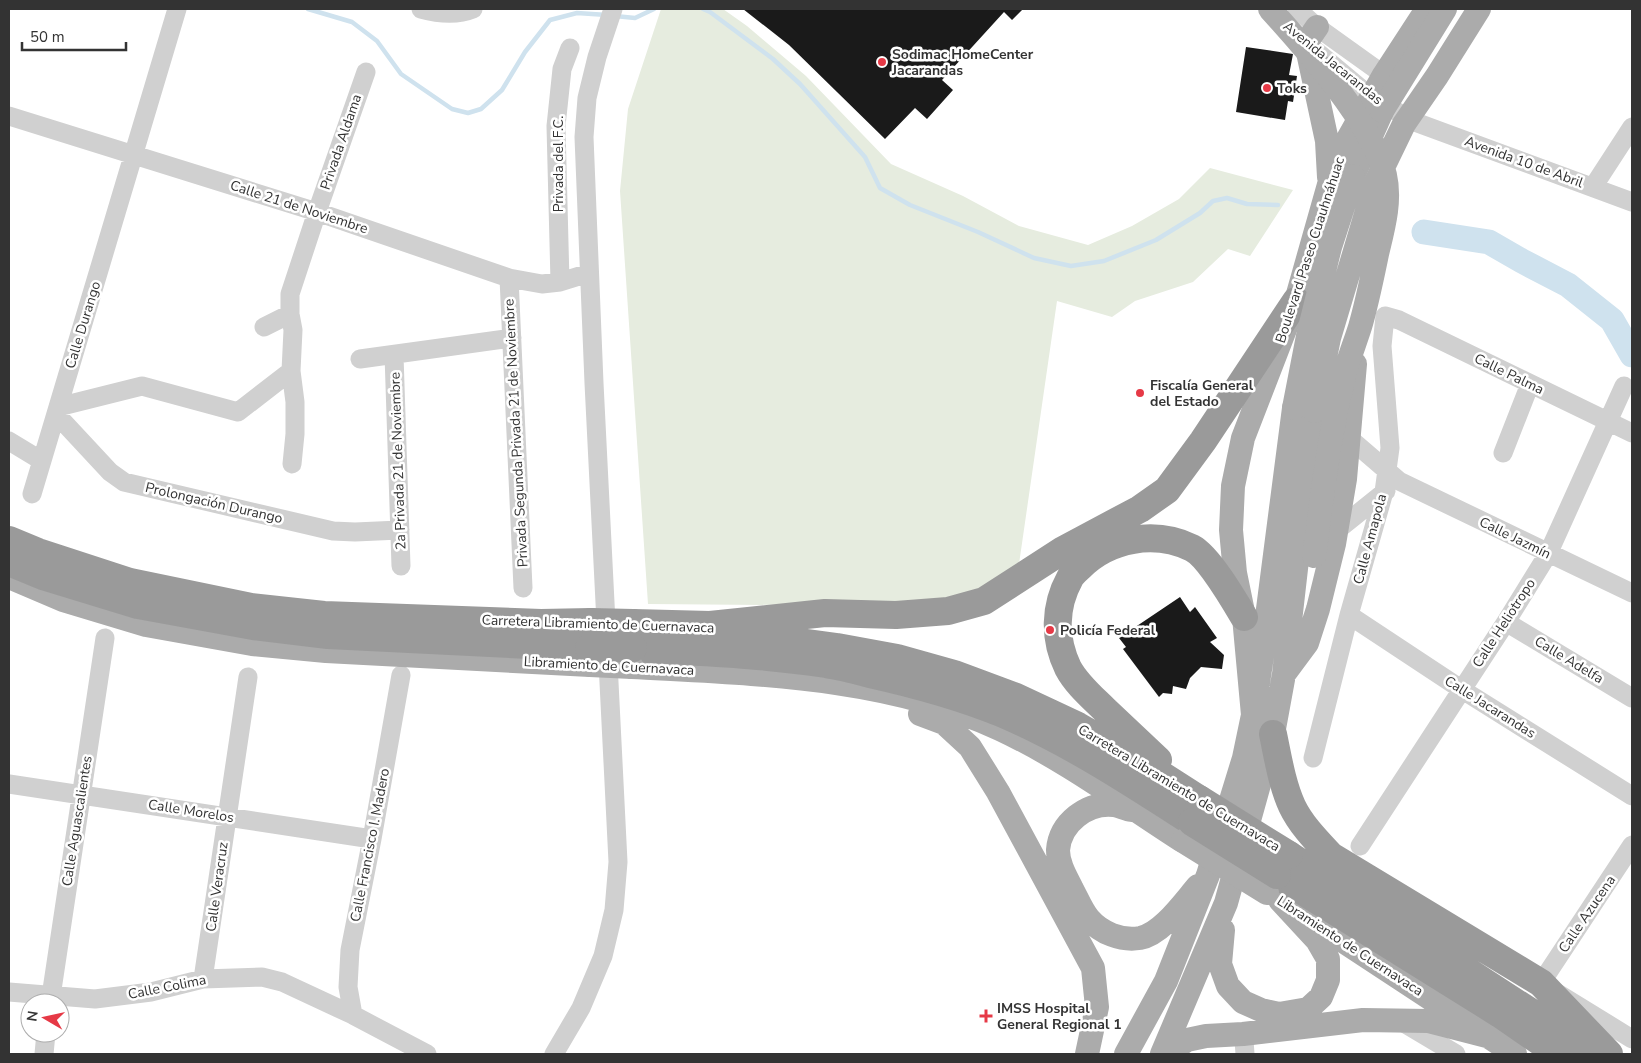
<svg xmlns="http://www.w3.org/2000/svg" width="1641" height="1063" font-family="'Nunito Sans',sans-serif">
	<rect width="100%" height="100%" fill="#fff"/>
	<path fill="#e6ecdf" d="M 661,9 L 723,9 L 747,26 L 806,76 L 891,164 L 963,196 L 1019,226 L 1088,245 L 1132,226 L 1179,199 L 1210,168 L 1293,190 L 1250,256 L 1228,249 L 1193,282 L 1135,301 L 1112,317 L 1057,301 L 1018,571 L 980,590 L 909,606 L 648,604 L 620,191 L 628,109 Z"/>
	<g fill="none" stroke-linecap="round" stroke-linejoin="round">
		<path stroke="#cfe2ee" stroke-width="4.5" d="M 308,9 L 352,22 L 377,41 L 401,74 L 452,109 L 468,113 L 481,109 L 502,90 L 525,52 L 550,20 L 577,13 L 607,15
			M 703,9 L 710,12 L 773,59 L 800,84 L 865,157 L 880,188 L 910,205 L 978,232 L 1034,258 L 1071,266 L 1104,261 L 1156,240 L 1200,213 L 1213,201 L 1227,198 L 1247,204 L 1278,205
			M 615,16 L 635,18 L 654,9"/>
		<path stroke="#cfe2ee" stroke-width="25" d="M 1424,232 L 1489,242 L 1522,261 L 1568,285 L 1612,320 L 1632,355"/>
	</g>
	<path fill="#1a1a1a" d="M 743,9 L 1023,9 L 1012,20 L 1004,12 L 942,80 L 953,90 L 927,119 L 915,108 L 885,139 L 789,45 Z
		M 1246,47 L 1293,54 L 1289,75 L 1297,76 L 1293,102 L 1288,101 L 1285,120 L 1236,112 Z
		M 1180,597 L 1190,612 L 1195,607 L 1217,638 L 1210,642 L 1224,655 L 1222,669 L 1201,667 L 1190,678 L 1186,689 L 1173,686 L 1172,694 L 1163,693 L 1159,697 L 1123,649 L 1126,647 L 1119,638 Z"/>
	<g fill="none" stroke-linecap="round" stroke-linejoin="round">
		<path stroke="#d0d0d0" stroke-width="19" d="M 421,9 C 439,14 456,16 473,9
			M 1297,9 L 1317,27 L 1384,75 L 1391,85
			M 1316,51 L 1371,97 L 1415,122 L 1632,202
			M 9,116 L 317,212 L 509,278 L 542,284 L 560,282 L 589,273
			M 1593,187 L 1632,127
			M 509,278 L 523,588
			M 560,282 L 556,126 L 562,69 L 570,48
			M 264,327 L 290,314
			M 394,355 L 401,566
			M 360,359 L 512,338
			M 58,407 L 142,386 L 238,412 L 291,371
			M 56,414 L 110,472 L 124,482 L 333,531 L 355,532 L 400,530
			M 1349,438 L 1399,481 L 1632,593
			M 9,441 L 42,461
			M 1503,453 L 1530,384
			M 292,464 L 295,434 L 295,402 L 291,371 L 293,330 L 290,314 L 290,294 L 317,212 L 366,72
			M 32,494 L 177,9
			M 1336,531 L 1386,491
			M 1349,615 L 1461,689 L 1632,796
			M 1506,622 L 1632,698
			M 1313,758 L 1349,615 L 1384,492 L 1390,448 L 1382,346 L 1385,316 L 1399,320 L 1632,433
			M 9,784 L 372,839
			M 1632,845 L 1541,983 L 1632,1039
			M 1360,846 L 1506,622 L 1548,554 L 1624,386
			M 203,979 L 248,677
			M 9,992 L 95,999 L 151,992 L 203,979 L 262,977 L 282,982 L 353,1015 L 427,1054
			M 50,1003 L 105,638
			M 353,1015 L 348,987 L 350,950 L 372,839 L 401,675
			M 1399,1020 L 1456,1054
			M 1244,1040 L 1245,1054
			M 44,1054 L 46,1033
			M 554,1054 L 581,1008 L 603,956 L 614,910 L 618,862 L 594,383 L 584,137 L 587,98 L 597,57 L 613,9"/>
		<path stroke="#ababab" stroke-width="24" d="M 1317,27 L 1306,43 L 1327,141 L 1329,177
			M 1353,176 L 1382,111
			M 9,577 L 63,600 L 146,625 L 252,644 L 326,651 L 590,665
			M 632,667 C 756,674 885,676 1000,729 C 1064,759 1122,802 1181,840
			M 1284,674 L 1307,643 L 1318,609 L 1334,544 L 1345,479 L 1355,364
			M 920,714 L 944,723 L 970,747 L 998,792 L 1093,968 L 1097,1007 L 1087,1054
			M 1253,715 L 1244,617 L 1235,573 L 1231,530 L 1233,486 L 1243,438 L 1296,301 L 1330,181 L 1348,139 L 1384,75 L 1427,9
			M 1132,810 C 1126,809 1120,806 1114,805 C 1087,802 1060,823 1058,850 C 1058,864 1066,877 1072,889 C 1077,898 1082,911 1089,919 C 1101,933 1121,941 1140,938 C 1162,934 1184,902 1198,886
			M 1308,918 L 1515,1054
			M 1223,930 L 1220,964 L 1228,986 L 1243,1002 L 1261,1010 L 1279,1014 L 1308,1009 L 1321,997 L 1328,980 L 1328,959 L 1317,940 L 1280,900
			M 1126,1054 L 1166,981 L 1208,875 L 1244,758 L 1253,715 L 1261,663 L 1294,408
			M 1162,1054 L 1226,903 L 1273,734 L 1284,674 L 1314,411
			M 1166,1054 L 1187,1040 L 1206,1036 L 1243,1034 L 1363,1020 L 1428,1021 L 1490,1037"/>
		<path stroke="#9a9a9a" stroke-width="28" d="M 9,540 L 38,552 L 130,582 L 251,607 L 324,615 L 541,623 L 591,622
			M 9,562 L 43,576 L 138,605 L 253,626 L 328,635 L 589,648
			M 633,623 L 710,625 L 778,639 L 837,647 L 897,658 L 954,674 L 1016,697 L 1078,726 L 1149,767 L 1199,799
			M 710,625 L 825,613 L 896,615 L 948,611 L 984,601 L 1063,550 L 1140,509 L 1167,490 L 1203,441 L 1296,301
			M 633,648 C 697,652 762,654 826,664 C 841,666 856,670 870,674 C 915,684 959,696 1001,713 C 1069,742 1130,782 1192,822
			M 1273,734 C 1278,758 1282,784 1292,806 C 1301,825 1317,841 1331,856 L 1541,983 L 1609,1054
			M 1158,760 C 1141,744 1123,727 1106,711 C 1093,698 1077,685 1068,668 C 1054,639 1054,607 1070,578 C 1072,574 1077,570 1080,567 C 1109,538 1155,530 1192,548 C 1208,556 1234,600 1244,617
			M 1289,855 L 1592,1052
			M 1277,875 L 1500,1014 L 1558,1054"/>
		<path stroke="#ababab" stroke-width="24" d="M 1270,9 C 1307,50 1372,122 1385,175 C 1391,201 1383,229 1377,254 C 1372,278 1367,303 1360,327 C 1354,346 1346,365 1342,385 C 1328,441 1322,499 1314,556
			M 1382,111 L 1445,9
			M 1294,408 L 1308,336 L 1330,247 L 1353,176
			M 1314,411 L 1329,338 L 1375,184 L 1404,124 L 1437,76 L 1479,9
			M 590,665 L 632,667
			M 1183,841 L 1267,893"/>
		<path stroke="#9a9a9a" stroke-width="28" d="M 591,622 L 633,623
			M 589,648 L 633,648
			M 1199,799 L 1289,855
			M 1192,822 L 1277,875"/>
	</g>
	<g fill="#e63946" stroke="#fff" stroke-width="2">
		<circle cx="882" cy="62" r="5"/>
		<circle cx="1267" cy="88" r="5"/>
		<circle cx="1140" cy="393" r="5"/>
		<circle cx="1050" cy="630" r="5"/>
		<path d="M983.5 1008.5h5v5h5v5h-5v5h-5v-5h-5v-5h5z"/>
	</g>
	<g text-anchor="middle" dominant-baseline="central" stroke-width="5" stroke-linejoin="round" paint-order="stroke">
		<g font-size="14" font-weight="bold" fill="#333" stroke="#fff" text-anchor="start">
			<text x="892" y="54">Sodimac HomeCenter<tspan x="892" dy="16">Jacarandas</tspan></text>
			<text x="1277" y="88">Toks</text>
			<text x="1150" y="385">Fiscalía General<tspan x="1150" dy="16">del Estado</tspan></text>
			<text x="1060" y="630">Policía Federal</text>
			<text x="997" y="1008">IMSS Hospital<tspan x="997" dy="16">General Regional 1</tspan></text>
		</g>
		<g font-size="14" fill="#333" stroke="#fff">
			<text transform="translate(1333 63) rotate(39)">Avenida Jacarandas</text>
			<text transform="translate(341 142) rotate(-71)">Privada Aldama</text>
			<text transform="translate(1524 162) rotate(20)">Avenida 10 de Abril</text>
			<text transform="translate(558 164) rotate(-90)">Privada del F.C.</text>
			<text transform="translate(299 207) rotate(18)">Calle 21 de Noviembre</text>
			<text transform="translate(1310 250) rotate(-72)">Boulevard Paseo Cuauhnáhuac</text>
			<text transform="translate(83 325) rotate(-73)">Calle Durango</text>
			<text transform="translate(1509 374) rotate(26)">Calle Palma</text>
			<text transform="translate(516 433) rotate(-93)">Privada Segunda Privada 21 de Noviembre</text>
			<text transform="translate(398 461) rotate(-92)">2a Privada 21 de Noviembre</text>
			<text transform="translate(214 503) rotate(13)">Prolongación Durango</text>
			<text transform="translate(1515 538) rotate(26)">Calle Jazmín</text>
			<text transform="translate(1370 539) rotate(-75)">Calle Amapola</text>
			<text transform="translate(1504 623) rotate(-57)">Calle Heliotropo</text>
			<text transform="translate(598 624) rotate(2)">Carretera Libramiento de Cuernavaca</text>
			<text transform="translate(1569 660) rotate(31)">Calle Adelfa</text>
			<text transform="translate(609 666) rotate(3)">Libramiento de Cuernavaca</text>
			<text transform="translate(1490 707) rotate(32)">Calle Jacarandas</text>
			<text transform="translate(1179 788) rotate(31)">Carretera Libramiento de Cuernavaca</text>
			<text transform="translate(191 811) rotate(9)">Calle Morelos</text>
			<text transform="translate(77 821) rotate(-81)">Calle Aguascalientes</text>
			<text transform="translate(370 845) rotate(-79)">Calle Francisco I. Madero</text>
			<text transform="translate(217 887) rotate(-82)">Calle Veracruz</text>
			<text transform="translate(1587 914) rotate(-56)">Calle Azucena</text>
			<text transform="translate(1350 946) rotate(33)">Libramiento de Cuernavaca</text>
			<text transform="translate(167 987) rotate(-11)">Calle Colima</text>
		</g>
	</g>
	<rect width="1641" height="1063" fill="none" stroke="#333333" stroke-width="20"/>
	<g transform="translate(45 1018) rotate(279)"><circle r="24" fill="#ffffff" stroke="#adadad"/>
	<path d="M0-4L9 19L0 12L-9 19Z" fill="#e63946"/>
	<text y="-8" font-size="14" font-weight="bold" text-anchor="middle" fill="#333333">N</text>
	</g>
	<path d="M22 42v8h104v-8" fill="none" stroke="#333333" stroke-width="2.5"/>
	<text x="30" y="42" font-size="15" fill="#333333" stroke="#ffffff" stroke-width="4" paint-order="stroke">50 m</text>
</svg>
